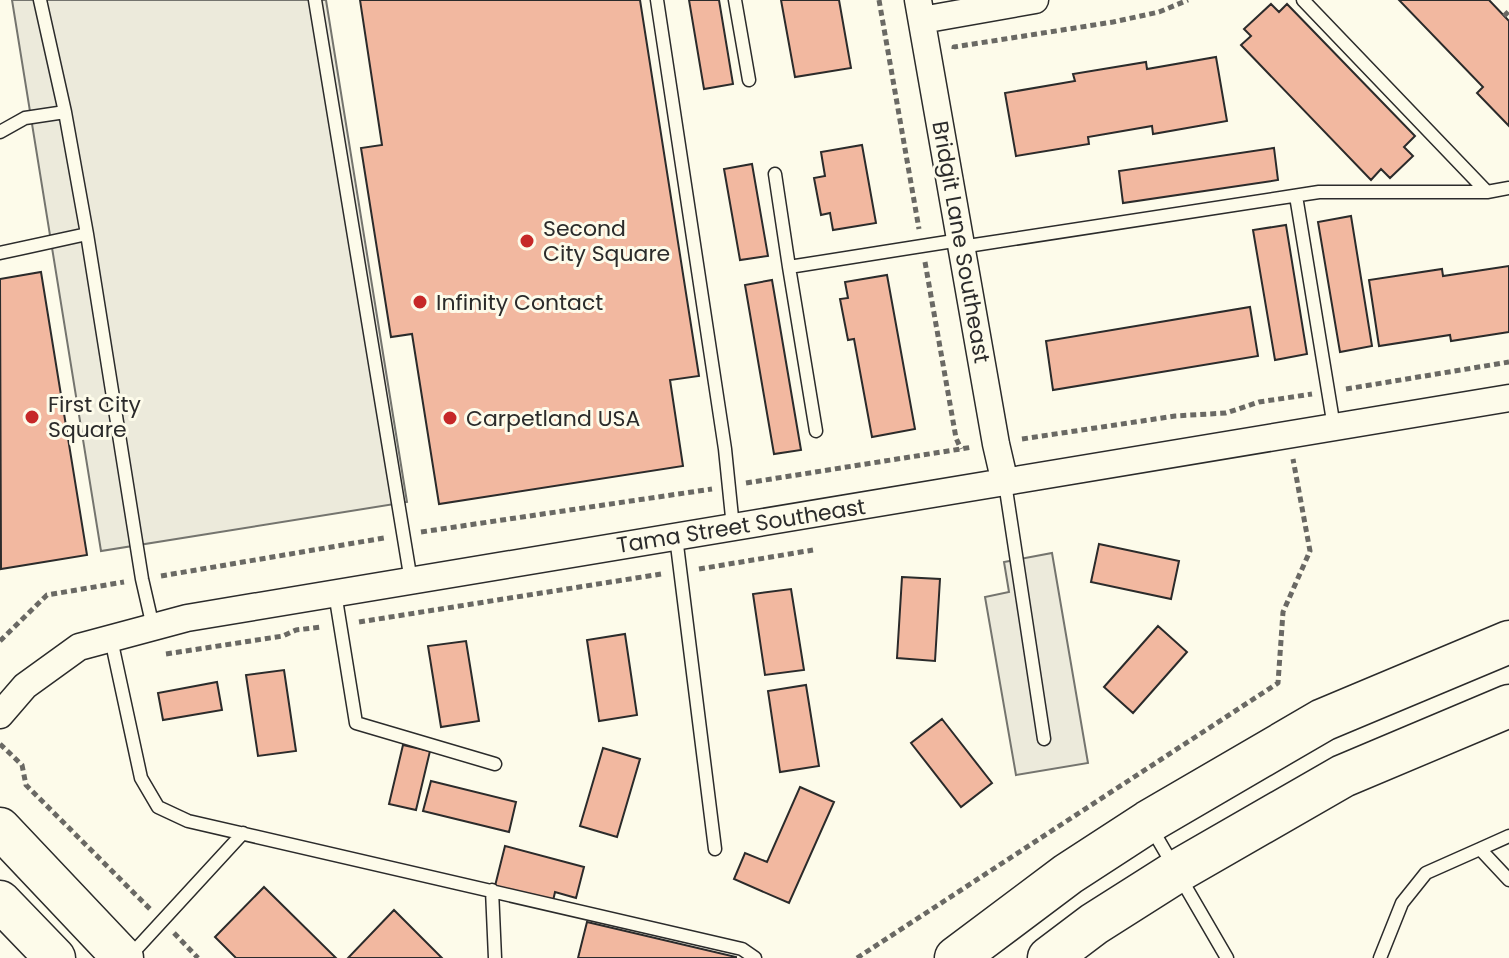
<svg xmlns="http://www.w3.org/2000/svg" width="1509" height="958" font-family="Poppins,sans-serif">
	<rect width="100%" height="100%" fill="#fdfbea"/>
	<path fill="#eceadb" stroke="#74746e" stroke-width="2" d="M 12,0 L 326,0 L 407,502 L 101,551 Z
		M 1052,553 L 1088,763 L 1016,775 L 985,597 L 1009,592 L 1004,562 Z"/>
	<path fill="#f2b8a0" stroke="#2b2b2b" stroke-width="2" d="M 360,0 L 640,0 L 699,376 L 670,380 L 683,466 L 439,504 L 412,334 L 391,337 L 361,148 L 382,145 Z
		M 689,0 L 719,0 L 733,84 L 704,89 Z
		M 781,0 L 839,0 L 851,68 L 795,77 Z
		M 1399,0 L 1489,0 L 1509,21 L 1509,126 L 1477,93 L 1483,87 Z
		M 1271,4 L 1279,12 L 1287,4 L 1415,136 L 1404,147 L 1413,156 L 1390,178 L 1381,169 L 1371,180 L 1241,45 L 1251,36 L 1244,29 Z
		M 1216,57 L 1227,121 L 1153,134 L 1152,126 L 1088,137 L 1089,144 L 1016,156 L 1005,93 L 1075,81 L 1073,74 L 1146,62 L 1147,69 Z
		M 862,145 L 876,223 L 833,230 L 830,213 L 821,215 L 814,178 L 825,176 L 821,152 Z
		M 1274,148 L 1278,180 L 1123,203 L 1119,171 Z
		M 752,164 L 768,256 L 740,260 L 724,169 Z
		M 1351,216 L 1372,346 L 1340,352 L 1318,222 Z
		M 1286,225 L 1307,354 L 1275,360 L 1253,230 Z
		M 1509,266 L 1509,332 L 1451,341 L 1450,335 L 1379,346 L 1369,280 L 1442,269 L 1443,276 Z
		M 41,272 L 87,555 L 1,569 L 0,279 Z
		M 887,275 L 915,429 L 872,437 L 854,339 L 848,340 L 840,299 L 848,298 L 845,282 Z
		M 772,280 L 801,450 L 774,454 L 745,285 Z
		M 1250,307 L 1258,356 L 1053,390 L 1046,341 Z
		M 1099,544 L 1179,561 L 1171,599 L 1091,582 Z
		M 902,577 L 940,579 L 935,661 L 897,658 Z
		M 791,589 L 804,670 L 765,675 L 753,594 Z
		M 1158,626 L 1187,652 L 1133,713 L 1104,687 Z
		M 625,634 L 637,715 L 599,721 L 587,640 Z
		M 466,641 L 479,721 L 441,727 L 428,646 Z
		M 284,670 L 296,751 L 258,756 L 246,675 Z
		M 217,682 L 222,710 L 163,720 L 158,693 Z
		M 806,685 L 819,766 L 780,772 L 768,691 Z
		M 942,719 L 992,783 L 961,807 L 911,743 Z
		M 403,745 L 430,751 L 416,810 L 389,804 Z
		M 603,748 L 640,759 L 617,837 L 580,826 Z
		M 431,781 L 516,802 L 509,832 L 423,811 Z
		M 800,787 L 834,802 L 789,903 L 734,879 L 745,853 L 767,862 Z
		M 505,846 L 584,867 L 576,898 L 555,892 L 553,901 L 495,886 Z
		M 264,887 L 336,958 L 236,958 L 215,937 Z
		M 394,910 L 442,958 L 348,958 Z
		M 587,922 L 736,957 L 736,958 L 578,958 Z"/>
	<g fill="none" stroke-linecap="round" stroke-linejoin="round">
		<defs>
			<path id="service" d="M 40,0 L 65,112 L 87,234 L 142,579 L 153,627
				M 315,0 L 411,581
				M 657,0 L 725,449 L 733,527
				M 735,0 L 749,80
				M 1303,0 L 1487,192
				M 0,132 L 25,118 L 65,112
				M 775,174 L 789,267
				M 1296,196 L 1334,427
				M 961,247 L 1319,192 L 1487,192 L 1509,188
				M 0,253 L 87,234
				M 816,431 L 789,267 L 960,240
				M 1005,483 L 1044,739
				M 676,537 L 715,849
				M 335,593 L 356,723 L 495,764
				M 111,639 L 141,778 L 158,807 L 188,821 L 742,949 L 755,958
				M 1152,829 L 1227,958
				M 1480,849 L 1509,836
				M 492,890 L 495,958
				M 128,958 L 243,833
				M 1380,958 L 1402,903 L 1426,873 L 1480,849 L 1509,880"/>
			<path id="minor" d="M 918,0 L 996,444 L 1005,483
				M 922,20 L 1035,0
				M 0,715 L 25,686 L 79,647 L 187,618 L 1509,398"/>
			<path id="primary" d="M 0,828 L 123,958
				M 0,901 L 55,958"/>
			<path id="trunk" d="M 956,958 L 1068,874 L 1148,822 L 1323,720 L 1509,642
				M 1049,958 L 1094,924 L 1176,872 L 1343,776 L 1509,706"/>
		</defs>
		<use href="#service" stroke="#2b2b2b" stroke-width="15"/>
		<use href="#minor" stroke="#2b2b2b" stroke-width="29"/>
		<use href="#primary" stroke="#2b2b2b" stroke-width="43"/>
		<use href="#trunk" stroke="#2b2b2b" stroke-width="45"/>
		<path stroke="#6a6964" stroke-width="5" stroke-dasharray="6 4" stroke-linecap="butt" d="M 879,0 L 919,229
			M 1504,16 L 1509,11
			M 954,49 L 954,47 L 1113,22 L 1159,12 L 1188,0
			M 925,262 L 956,438 L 961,449
			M 1346,389 L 1509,362
			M 1022,439 L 1175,416 L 1226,413 L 1259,402 L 1312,394
			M 746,483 L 973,447
			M 421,532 L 712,489
			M 699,569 L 813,550
			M 161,576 L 384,538
			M 359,622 L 661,574
			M 0,641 L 47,595 L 124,582
			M 166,654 L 283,636 L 296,630 L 321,627
			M 0,744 L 22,765 L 26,785 L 150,909
			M 174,933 L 198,958
			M 857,958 L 1278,683 L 1283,612 L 1310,551 L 1293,459"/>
		<use href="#service" stroke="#fdfbea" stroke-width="12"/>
		<use href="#minor" stroke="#fdfbea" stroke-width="26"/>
		<use href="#primary" stroke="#fdfbea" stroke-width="40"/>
		<use href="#trunk" stroke="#fdfbea" stroke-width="42"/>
	</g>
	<g fill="#c62828" stroke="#fdfbea" stroke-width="3">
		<circle cx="527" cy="241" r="8"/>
		<circle cx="420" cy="302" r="8"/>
		<circle cx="32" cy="417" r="8"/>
		<circle cx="450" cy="418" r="8"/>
	</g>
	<g text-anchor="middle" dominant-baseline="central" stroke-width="6" stroke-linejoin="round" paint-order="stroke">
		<g font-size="22" fill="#2b2b2b" stroke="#fdfbea" text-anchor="start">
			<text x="543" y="228">Second<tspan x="543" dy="25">City Square</tspan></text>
			<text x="436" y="302">Infinity Contact</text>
			<text x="48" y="404">First City<tspan x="48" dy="25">Square</tspan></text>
			<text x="466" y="418">Carpetland USA</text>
		</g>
		<g font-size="22" fill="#2b2b2b" stroke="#fdfbea">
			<text transform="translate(961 242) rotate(80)">Bridgit Lane Southeast</text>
			<text transform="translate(741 526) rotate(-9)">Tama Street Southeast</text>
		</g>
	</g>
</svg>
